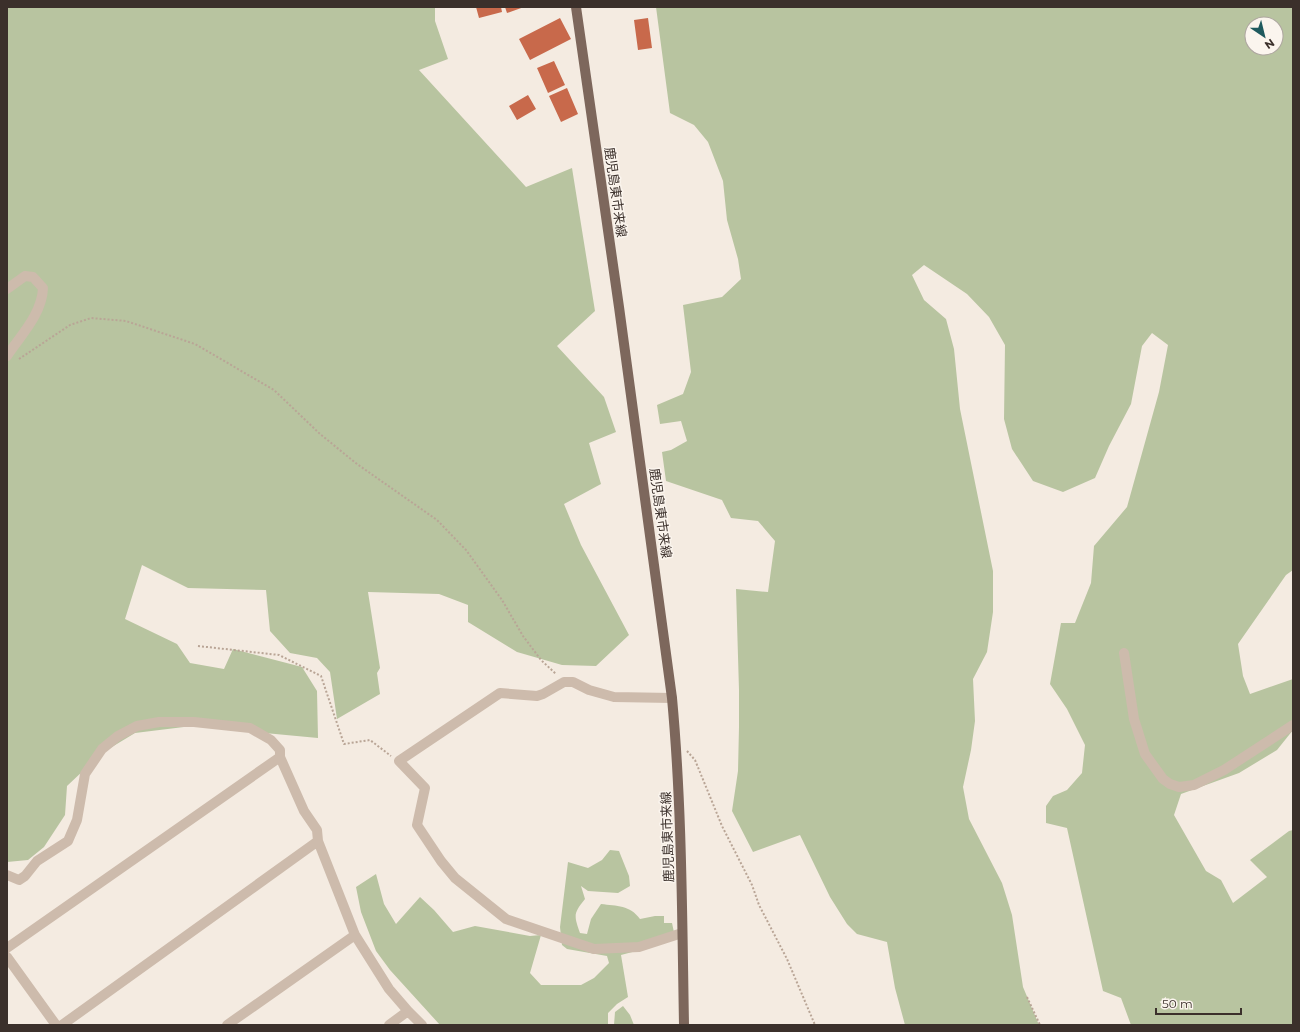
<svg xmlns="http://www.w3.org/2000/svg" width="1300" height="1032" font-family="Montserrat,'Noto Sans JP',sans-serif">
	<rect width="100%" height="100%" fill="#f4ebe1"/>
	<path fill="#b8c4a0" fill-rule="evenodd" d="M 7,7 L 435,7 L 435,21 L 448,59 L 419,70 L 526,187 L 572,168 L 595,311 L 557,346 L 604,397 L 616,432 L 589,443 L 601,484 L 564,504 L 581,545 L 629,635 L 596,666 L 562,665 L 517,652 L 468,622 L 468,605 L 439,594 L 368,592 L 380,668 L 377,673 L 380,694 L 337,719 L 330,672 L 317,658 L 290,653 L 270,631 L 266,590 L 188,588 L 142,565 L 125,619 L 177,644 L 190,663 L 224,669 L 233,649 L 302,667 L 317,691 L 318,738 L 192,726 L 135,733 L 102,753 L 67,786 L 65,815 L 44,847 L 28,860 L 7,862 Z
		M 656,7 L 1293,7 L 1293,570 L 1286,575 L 1238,644 L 1243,676 L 1250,694 L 1293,679 L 1293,730 L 1277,750 L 1239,773 L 1181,794 L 1174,815 L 1206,871 L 1221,880 L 1233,903 L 1267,877 L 1250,860 L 1289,831 L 1293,830 L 1293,1025 L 1131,1025 L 1121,998 L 1103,991 L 1067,828 L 1046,823 L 1046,806 L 1053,796 L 1067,790 L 1082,773 L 1085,745 L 1067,709 L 1050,684 L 1061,623 L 1075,623 L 1091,583 L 1094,546 L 1127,507 L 1159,392 L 1168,345 L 1152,333 L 1142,346 L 1131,404 L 1109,446 L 1095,478 L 1063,492 L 1033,481 L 1012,449 L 1004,419 L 1005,345 L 989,317 L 967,294 L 924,265 L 912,275 L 924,300 L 946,319 L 954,349 L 960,409 L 993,571 L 993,612 L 987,652 L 973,679 L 975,721 L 971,750 L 963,787 L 969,819 L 1002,883 L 1012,915 L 1023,987 L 1039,1025 L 905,1025 L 895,988 L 887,942 L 857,934 L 847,924 L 830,897 L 800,835 L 753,852 L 732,811 L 738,771 L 739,727 L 739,690 L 736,589 L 768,592 L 775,541 L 758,521 L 731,518 L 722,500 L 666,481 L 662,452 L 671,450 L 687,441 L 681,421 L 660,424 L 657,405 L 683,394 L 691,372 L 683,305 L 722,297 L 741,279 L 738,259 L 727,220 L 723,181 L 708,142 L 694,125 L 670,113 ZM 1252,24 L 1276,24 L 1276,48 L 1252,48 Z
		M 610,850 L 619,851 L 629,876 L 630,886 L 618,893 L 588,891 L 581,886 L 585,899 C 573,914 574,915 580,933 L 587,934 L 591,919 L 601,904 C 617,906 630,905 640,919 L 655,916 L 664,916 L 664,923 L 672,923 L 675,937 L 655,946 L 621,955 L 628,997 L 617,1004 L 608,1013 L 608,1025 L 440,1025 L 390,970 L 376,951 L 361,912 L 356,887 L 376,874 L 384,904 L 396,924 L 420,897 L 434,910 L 453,932 L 475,926 L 530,936 L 541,935 L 530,973 L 541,985 L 581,985 L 594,978 L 609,963 L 607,956 L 567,949 L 562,945 L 560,927 L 568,862 L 588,868 L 602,860 Z
		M 623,1006 L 630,1015 L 634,1025 L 614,1025 L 615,1012 Z"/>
	<path fill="#c8694b" d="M 476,7 L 501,7 L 502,12 L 479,18 Z
		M 505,7 L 524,7 L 507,13 Z
		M 560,18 L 571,39 L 530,60 L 519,39 Z
		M 648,18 L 652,48 L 638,50 L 634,20 Z
		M 554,61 L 565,85 L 548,93 L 537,68 Z
		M 567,88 L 578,114 L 561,122 L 549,96 Z
		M 528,95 L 536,109 L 517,120 L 509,106 Z"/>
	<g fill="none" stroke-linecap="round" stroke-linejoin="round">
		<path stroke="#b9a596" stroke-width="2" stroke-dasharray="2 2" stroke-linecap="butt" d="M 19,359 L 70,325 L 91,318 L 126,321 L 195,344 L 274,390 L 320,434 L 357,464 L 437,520 L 466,550 L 502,600 L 523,636 L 541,660 L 556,674
			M 198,646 L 279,655 L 321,676 L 344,744 L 370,740 L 391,756
			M 687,751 L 695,760 L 722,826 L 752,885 L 759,905 L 787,959 L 815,1025
			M 1027,997 L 1040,1025"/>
		<path stroke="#cdbbac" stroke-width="10" d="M 7,289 L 25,276 L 33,277 L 43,288 C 42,314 21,335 7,356
			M 1124,653 L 1134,719 L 1145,754 L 1163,779 L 1170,784 L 1179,787 L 1194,785 L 1224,770 L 1293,725
			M 672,698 L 614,697 L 589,690 L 573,682 L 564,682 L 543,694 L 537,696 L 500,693 L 399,761 L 425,788 L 417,825 L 441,861 L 455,878 L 506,919 L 594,949 L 639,947 L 682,933
			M 7,875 L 19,880 L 25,876 L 37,861 L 68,841 L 77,820 L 85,774 L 102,749 L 118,736 L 137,726 L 159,722 L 194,722 L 250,728 L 271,740 L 280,750 L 280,757 L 304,811 L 317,830 L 318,841 L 355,935 L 389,989 L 408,1011 L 422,1025
			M 7,948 L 280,757
			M 7,957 L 56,1025
			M 62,1025 L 318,841
			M 227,1025 L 355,935
			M 389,1025 L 408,1011"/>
		<path stroke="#7d675c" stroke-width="10" d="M 576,7 L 619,307 L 672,698 C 682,806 682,916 684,1025"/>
	</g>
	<g text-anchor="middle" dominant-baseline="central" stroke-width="3" stroke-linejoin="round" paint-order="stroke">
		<g font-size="13" fill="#3b302b" stroke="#fbf5ee">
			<text transform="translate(616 192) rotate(82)">鹿児島東市来線</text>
			<text transform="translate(661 513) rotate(82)">鹿児島東市来線</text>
			<text transform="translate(667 837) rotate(-92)">鹿児島東市来線</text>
		</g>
	</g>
	<rect width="1300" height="1032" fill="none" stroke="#3b302b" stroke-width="16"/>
	<g transform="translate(1264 36) rotate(145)"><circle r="19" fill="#fbf5ee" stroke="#aea6a0"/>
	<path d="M0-3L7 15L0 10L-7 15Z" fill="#1f5a5e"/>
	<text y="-6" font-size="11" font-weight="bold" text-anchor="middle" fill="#3b302b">N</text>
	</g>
	<path d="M1156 1008v6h85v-6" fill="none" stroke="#3b302b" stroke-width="2"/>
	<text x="1162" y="1008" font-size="12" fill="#3b302b" stroke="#fbf5ee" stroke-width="3" paint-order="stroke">50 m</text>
</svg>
